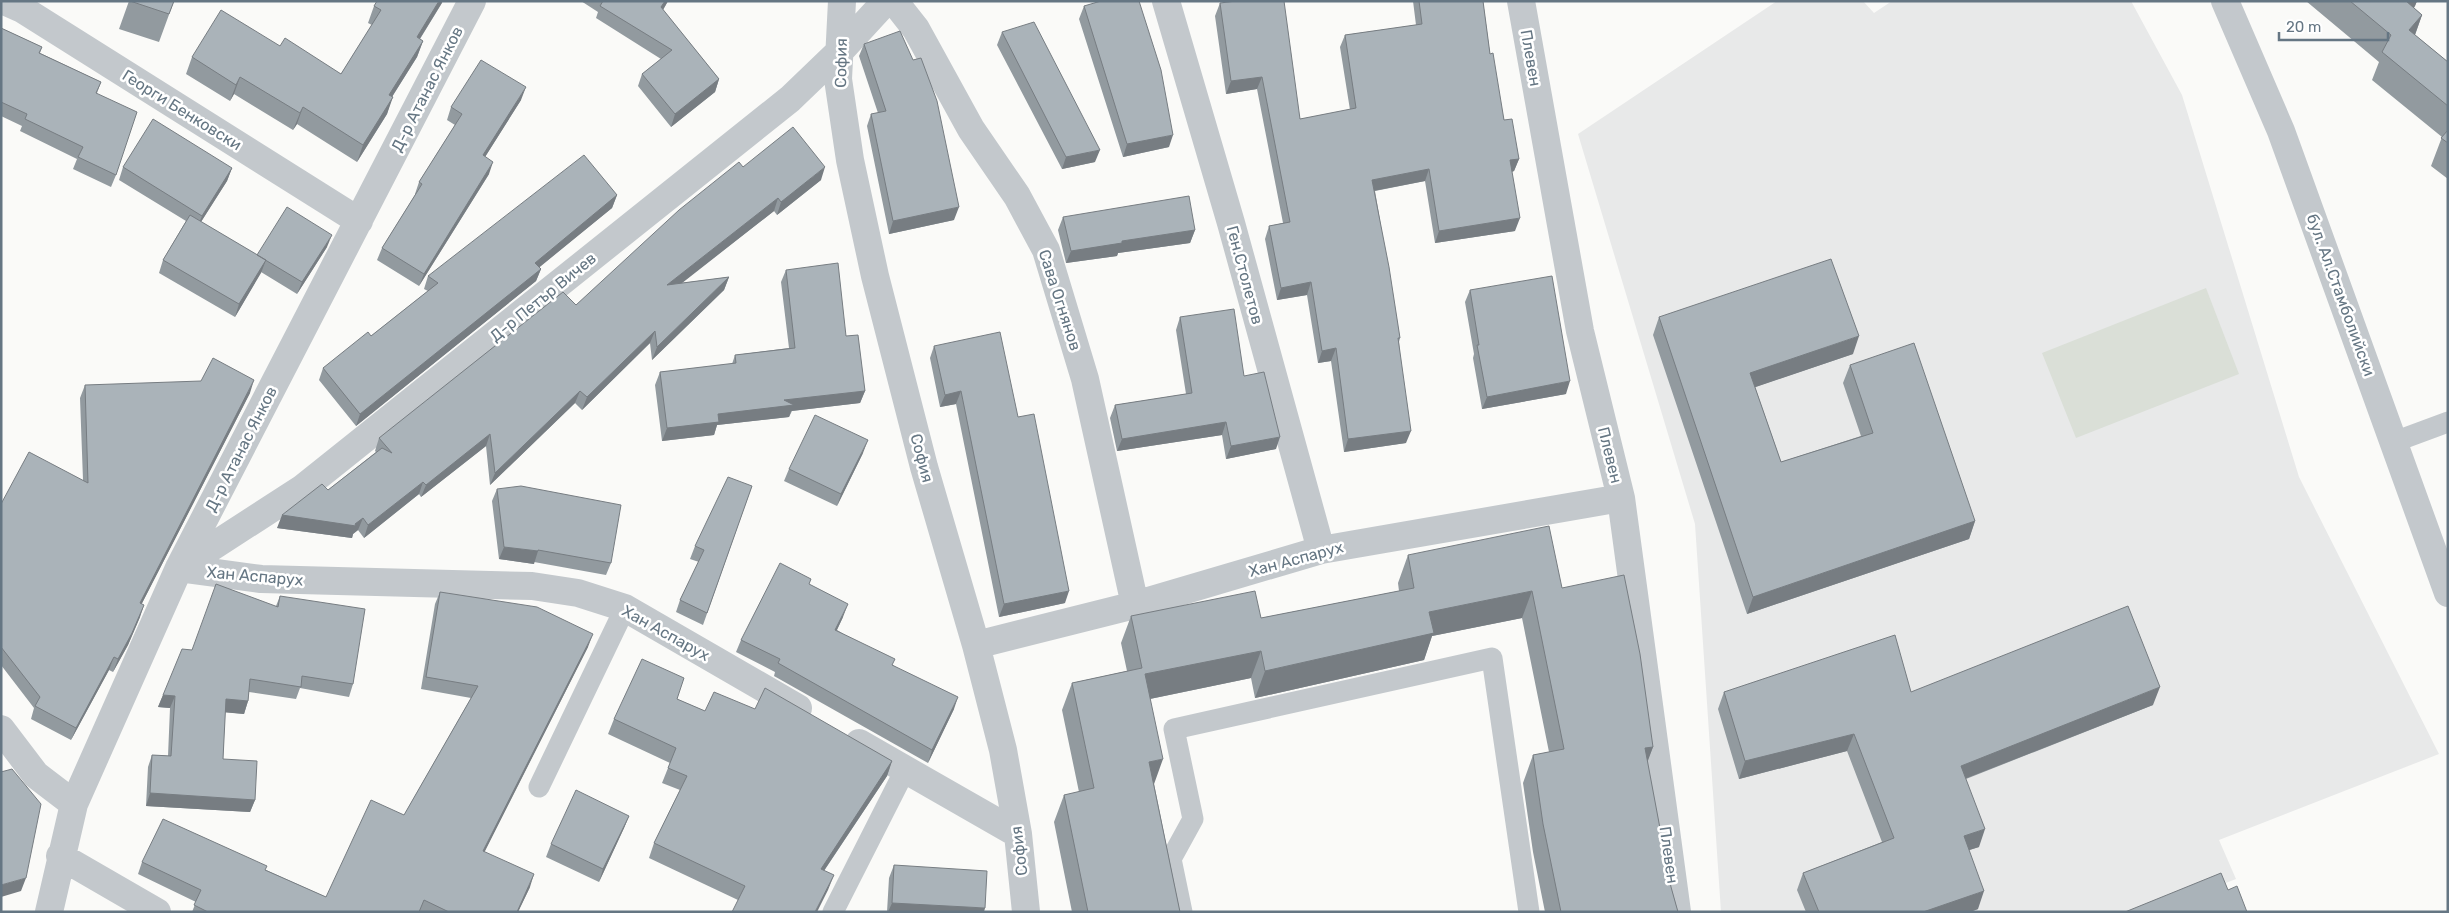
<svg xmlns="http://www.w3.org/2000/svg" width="2449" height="913" font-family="Rubik,sans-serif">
	<rect width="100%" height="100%" fill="#fafaf8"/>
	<path fill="#e8e9e9" d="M 1777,1 L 1863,1 L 1874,13 L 1892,1 L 2131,1 L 2182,95 L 2299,477 L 2439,754 L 2219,840 L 2236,879 L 2151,912 L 1721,912 L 1695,524 L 1578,134 Z"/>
	<path fill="#dadfd7" d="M 2206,288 L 2239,374 L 2076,438 L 2042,353 Z"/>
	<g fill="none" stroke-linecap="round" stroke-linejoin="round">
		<path stroke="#c3c8cc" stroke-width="21" d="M 2394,442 L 2448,422
			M 539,787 L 625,608
			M 833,912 L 905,770
			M 1182,912 L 1171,859 L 1193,819 L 1174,729 L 1492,658 L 1529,912"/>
		<path stroke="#c3c8cc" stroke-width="28" d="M 4,1 L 22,9 L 359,221
			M 842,1 L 838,79 L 850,160 L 875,276 L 924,467 L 976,645 L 1003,750 L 1018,834 L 1026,912
			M 894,1 L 916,29 L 971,129 L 1017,196 L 1046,250 L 1085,379 L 1135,605
			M 1166,1 L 1231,223 L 1321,550
			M 1521,1 L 1580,331 L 1621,498 L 1677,912
			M 2225,1 L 2281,131 L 2448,593
			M 181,567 L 303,488 L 790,99 L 841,50 L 886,1
			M 179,568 L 261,579 L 532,586 L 578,593 L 625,608 L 798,708
			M 976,645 L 1135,605 L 1321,550 L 1621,498
			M 1,729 L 36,775 L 74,804
			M 859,743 L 1018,834
			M 60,856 L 157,912
			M 49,912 L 74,804 L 179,568 L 472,1"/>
	</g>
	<path fill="#929a9f" d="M 129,1 L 174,1 L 159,42 L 119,29 Z
		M 581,1 L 668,1 L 663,10 L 719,79 L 715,92 L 671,127 L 638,86 L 642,74 L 661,59 L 596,18 L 598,12 Z
		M 1413,1 L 1483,1 L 1490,54 L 1504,120 L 1519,159 L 1514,171 L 1512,172 L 1515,231 L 1435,243 L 1425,181 L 1375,191 L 1400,338 L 1399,342 L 1406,443 L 1344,452 L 1331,361 L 1318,363 L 1307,295 L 1277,300 L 1265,239 L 1269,226 L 1283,223 L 1257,89 L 1226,94 L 1215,16 L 1220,3 L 1300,119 L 1350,110 L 1340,47 L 1345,35 L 1416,25 Z
		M 2306,1 L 2417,1 L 2414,8 L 2422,15 L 2415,35 L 2448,62 L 2448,179 L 2431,166 L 2442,137 L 2372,80 L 2379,62 Z
		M 442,3 L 420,39 L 423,41 L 417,57 L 392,97 L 387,114 L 357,162 L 297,124 L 293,130 L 234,94 L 230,101 L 186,74 L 192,57 L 280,46 L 341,74 L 372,25 L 368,23 L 374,6 Z
		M 1084,6 L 1169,147 L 1123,157 L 1079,19 Z
		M 1,28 L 42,47 L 40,53 L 101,82 L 97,93 L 116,175 L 111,187 L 73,169 L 77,159 L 20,131 L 22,126 L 1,116 Z
		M 1002,32 L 1095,162 L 1062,169 L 997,45 Z
		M 864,44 L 954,220 L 889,234 L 867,126 L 871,114 L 878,113 L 859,56 Z
		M 521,100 L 485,157 L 489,174 L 419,286 L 377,260 L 382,248 L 415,195 L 415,194 L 419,182 L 455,125 L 447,120 L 451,107 Z
		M 123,167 L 232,168 L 227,181 L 201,222 L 257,255 L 327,247 L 297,294 L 261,272 L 235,317 L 159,273 L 163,260 L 186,221 L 119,180 Z
		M 743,167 L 821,180 L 777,215 L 774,211 L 681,283 L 729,277 L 724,290 L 652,360 L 650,343 L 582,410 L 575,403 L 490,485 L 486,446 L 421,497 L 419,494 L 364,538 L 358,530 L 353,534 L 352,538 L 277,528 L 328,490 L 376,452 L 375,451 L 379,438 L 576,305 Z
		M 617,195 L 612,208 L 539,267 L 541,269 L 536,281 L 356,426 L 319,380 L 323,368 L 371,336 L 428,291 L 424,289 L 428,276 Z
		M 1063,217 L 1195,230 L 1190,243 L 1118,253 L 1117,256 L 1066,263 L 1058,230 Z
		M 786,270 L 846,336 L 865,391 L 860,403 L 792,411 L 789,417 L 717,425 L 714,435 L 662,441 L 655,385 L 660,372 L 732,364 L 735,355 L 789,348 L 781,282 Z
		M 1470,290 L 1566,394 L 1482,409 L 1473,358 L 1474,354 L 1465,302 Z
		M 1180,317 L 1244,376 L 1276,449 L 1226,459 L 1222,435 L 1117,451 L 1110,418 L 1115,405 L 1186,394 L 1176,330 Z
		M 1659,317 L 1853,354 L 1755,387 L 1781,462 L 1861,436 L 1843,383 L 1850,365 L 1975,521 L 1969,539 L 1747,614 L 1653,335 Z
		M 934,346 L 1018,417 L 1065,603 L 999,617 L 956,404 L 940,407 L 930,358 Z
		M 85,385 L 250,393 L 142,603 L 140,617 L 128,645 L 113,672 L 109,670 L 71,740 L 31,719 L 34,708 L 1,665 L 1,504 L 83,480 L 80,398 Z
		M 863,453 L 837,506 L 784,481 L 789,469 Z
		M 752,486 L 703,625 L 676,612 L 680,600 L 699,562 L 690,559 L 695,546 Z
		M 497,489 L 611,563 L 606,575 L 534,562 L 534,564 L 499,559 L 492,501 Z
		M 1408,555 L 1562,588 L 1653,747 L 1647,761 L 1671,887 L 1678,912 L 1545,912 L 1533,852 L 1523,783 L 1533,755 L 1549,752 L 1522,618 L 1432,636 L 1424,660 L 1255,698 L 1251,678 L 1150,699 L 1154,784 L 1180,912 L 1072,912 L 1054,822 L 1064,795 L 1079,792 L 1062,710 L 1072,683 L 1127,671 L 1121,643 L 1131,616 L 1261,618 L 1399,591 L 1398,583 Z
		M 809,584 L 843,617 L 837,630 L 893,665 L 954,709 L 928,763 L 774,676 L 775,672 L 736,652 L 741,640 Z
		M 440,592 L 588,647 L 484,852 L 530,887 L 518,912 L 192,912 L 196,902 L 138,874 L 142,862 L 266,870 L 326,897 L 404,815 L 471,698 L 421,689 L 435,604 Z
		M 280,596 L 353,684 L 349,697 L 300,688 L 296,699 L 249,692 L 248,701 L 244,714 L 225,712 L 223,759 L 255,800 L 250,812 L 146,806 L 148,767 L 152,755 L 168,756 L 170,708 L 158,707 L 163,695 L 192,650 L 276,606 Z
		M 1724,692 L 1911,692 L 2153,705 L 1966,779 L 1979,847 L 1969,850 L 1978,909 L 1970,912 L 1806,912 L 1797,890 L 1803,873 L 1882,842 L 1847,751 L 1739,779 L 1718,709 Z
		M 677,699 L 705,711 L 755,709 L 892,761 L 887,776 L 824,871 L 828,890 L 738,900 L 649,858 L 654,843 L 680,790 L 662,783 L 670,763 L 608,734 L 614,719 Z
		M 629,816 L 624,828 L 599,882 L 546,857 L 551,844 Z
		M 894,865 L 984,912 L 887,912 L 889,878 Z"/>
	<path fill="#777d82" d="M 439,1 L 443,1 L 411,53 L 417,37 Z
		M 665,1 L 668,1 L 657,20 L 661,7 Z
		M 2406,1 L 2417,1 L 2415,6 L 2396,29 Z
		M 2422,15 L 2412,43 L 2409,30 Z
		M 423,41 L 417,57 L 383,111 L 389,95 Z
		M 240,77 L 234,94 L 230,101 L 236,85 Z
		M 1262,77 L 1257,89 L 1226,94 L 1231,81 Z
		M 719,79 L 715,92 L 671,127 L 675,114 Z
		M 526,87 L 521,100 L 478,168 L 483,155 Z
		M 393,97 L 387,114 L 357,162 L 363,145 Z
		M 303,107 L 297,124 L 293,130 L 300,113 Z
		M 1173,135 L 1169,147 L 1123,157 L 1127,144 Z
		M 1100,150 L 1095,162 L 1062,169 L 1066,157 Z
		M 1519,159 L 1514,171 L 1506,173 L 1510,160 Z
		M 493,162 L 489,174 L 419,286 L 424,274 Z
		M 825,167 L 821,180 L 777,215 L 781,202 Z
		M 232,168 L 227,181 L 197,228 L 202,216 Z
		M 1429,169 L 1425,181 L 1368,192 L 1372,180 Z
		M 617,195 L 612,208 L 530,275 L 535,263 Z
		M 778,198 L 774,211 L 663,298 L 667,285 Z
		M 959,207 L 954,220 L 889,234 L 893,221 Z
		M 1520,218 L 1515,231 L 1435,243 L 1439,231 Z
		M 1195,230 L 1190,243 L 1118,253 L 1117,256 L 1066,263 L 1071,251 L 1122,241 Z
		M 332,235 L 327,247 L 297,294 L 302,282 Z
		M 266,260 L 261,273 L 235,317 L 239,304 Z
		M 541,269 L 536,281 L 356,426 L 360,414 Z
		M 729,277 L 724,290 L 652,360 L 657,347 Z
		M 1311,282 L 1307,295 L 1277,300 L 1281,288 Z
		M 655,331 L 650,343 L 582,410 L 587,397 Z
		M 1859,336 L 1853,354 L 1744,391 L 1750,373 Z
		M 1336,348 L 1331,361 L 1318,363 L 1322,351 Z
		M 254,380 L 250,393 L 136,615 L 140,603 Z
		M 1570,381 L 1566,394 L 1482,409 L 1487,397 Z
		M 580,391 L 575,403 L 490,485 L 495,473 Z
		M 865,391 L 860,403 L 791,411 L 789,417 L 717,425 L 714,435 L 662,441 L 667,428 L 718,414 L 784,400 Z
		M 961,391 L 956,404 L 940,407 L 945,395 Z
		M 1226,422 L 1222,435 L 1117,451 L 1122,439 Z
		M 1411,431 L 1406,443 L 1344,452 L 1348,439 Z
		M 490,434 L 486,446 L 421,497 L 426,485 Z
		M 1280,437 L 1276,449 L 1226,459 L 1231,446 Z
		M 868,440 L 863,453 L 837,506 L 841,494 Z
		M 423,482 L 419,494 L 364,538 L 368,525 Z
		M 282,515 L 363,518 L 358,530 L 353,534 L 352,538 L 277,528 Z
		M 1975,521 L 1969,539 L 1747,614 L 1753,597 Z
		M 504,547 L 538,551 L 534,564 L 499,559 Z
		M 1069,591 L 1065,603 L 999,617 L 1004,604 Z
		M 1532,591 L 1522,618 L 1432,636 L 1424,660 L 1255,698 L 1265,671 L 1429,612 Z
		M 848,604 L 843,617 L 831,642 L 835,630 Z
		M 144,605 L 140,617 L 128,645 L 113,672 L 118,659 Z
		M 593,634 L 588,647 L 479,863 L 483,851 Z
		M 1261,651 L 1251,678 L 1135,702 L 1145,674 Z
		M 114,657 L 109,670 L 71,740 L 76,728 Z
		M 2160,687 L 2153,705 L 1954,783 L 1961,766 Z
		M 163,695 L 175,696 L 170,708 L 158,707 Z
		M 958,697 L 954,709 L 928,763 L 932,750 Z
		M 226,699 L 248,701 L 244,714 L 221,712 Z
		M 1854,734 L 1847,751 L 1739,779 L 1745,761 Z
		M 1653,747 L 1643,774 L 1645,748 Z
		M 1163,759 L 1153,787 L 1149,762 Z
		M 892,761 L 887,776 L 815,884 L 821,869 Z
		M 150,793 L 255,800 L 250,812 L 146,806 Z
		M 629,816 L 624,828 L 599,882 L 603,869 Z
		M 1985,829 L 1979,847 L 1957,854 L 1964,836 Z
		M 534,874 L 530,887 L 518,912 L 517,912 Z
		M 834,875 L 828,890 L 817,912 L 815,912 Z
		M 26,878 L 21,891 L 1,897 L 1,885 Z
		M 1984,891 L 1978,909 L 1970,912 L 1923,912 Z
		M 892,903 L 985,908 L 984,912 L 888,912 Z"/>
	<path fill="#aab3b9" stroke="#777d82" d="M 130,1 L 174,1 L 169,14 Z
		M 377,1 L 439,1 L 417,37 L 423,41 L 389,95 L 393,97 L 363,145 L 303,107 L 300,113 L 240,77 L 236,85 L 192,57 L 221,10 L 280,46 L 285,38 L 341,74 L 381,10 L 374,6 Z
		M 603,1 L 665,1 L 661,7 L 719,79 L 675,114 L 642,74 L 672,50 L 600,6 Z
		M 1101,1 L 1139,1 L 1161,70 L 1173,135 L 1127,144 L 1084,6 Z
		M 1236,1 L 1284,1 L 1300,119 L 1356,108 L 1345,35 L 1422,24 L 1419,1 L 1483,1 L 1490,54 L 1493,53 L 1504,120 L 1512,119 L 1519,159 L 1510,160 L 1520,218 L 1439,231 L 1429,169 L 1372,180 L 1389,267 L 1400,338 L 1398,338 L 1411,431 L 1348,439 L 1336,348 L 1322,351 L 1311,282 L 1281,288 L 1269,226 L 1290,222 L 1262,77 L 1231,81 L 1220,3 Z
		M 2350,1 L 2406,1 L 2422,15 L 2409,30 L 2448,62 L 2448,106 L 2382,52 L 2391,35 Z
		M 1034,22 L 1100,150 L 1066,157 L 1002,32 Z
		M 1,28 L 42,47 L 39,53 L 101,82 L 96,93 L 137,112 L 116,175 L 78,157 L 83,147 L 25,119 L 27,114 L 1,102 Z
		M 900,31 L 913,60 L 921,58 L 937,101 L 959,207 L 893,221 L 871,114 L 886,111 L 864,44 Z
		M 481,60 L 526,87 L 483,155 L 493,162 L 424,274 L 382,248 L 422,184 L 419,182 L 462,114 L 451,107 Z
		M 153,119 L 232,168 L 202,216 L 123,167 Z
		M 793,127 L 825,167 L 781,202 L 778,198 L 667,285 L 729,277 L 657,347 L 655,331 L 587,397 L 580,391 L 495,473 L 490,434 L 426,485 L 423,482 L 368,525 L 363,518 L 355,524 L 356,526 L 282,515 L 322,484 L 328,490 L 382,448 L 392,453 L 379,438 L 563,292 L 576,305 L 679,210 L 739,162 L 743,167 Z
		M 2448,130 L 2448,143 L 2441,138 Z
		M 584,155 L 617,195 L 535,263 L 541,269 L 360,414 L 323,368 L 368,332 L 371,336 L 438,283 L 428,276 Z
		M 1189,196 L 1195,230 L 1122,241 L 1122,243 L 1071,251 L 1063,217 Z
		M 287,207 L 332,235 L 302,282 L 257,255 Z
		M 190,215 L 266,260 L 239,304 L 163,260 Z
		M 1831,259 L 1859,336 L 1750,373 L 1781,462 L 1873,433 L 1850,365 L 1914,343 L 1975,521 L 1753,597 L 1659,317 Z
		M 838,263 L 846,336 L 858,335 L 865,391 L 784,400 L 794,405 L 718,414 L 719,422 L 667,428 L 660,372 L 736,363 L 735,355 L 795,348 L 786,270 Z
		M 1552,276 L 1570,381 L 1487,397 L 1477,345 L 1479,345 L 1470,290 Z
		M 1234,309 L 1244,376 L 1264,372 L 1280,437 L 1231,446 L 1226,422 L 1122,439 L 1115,405 L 1192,393 L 1180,317 Z
		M 1000,332 L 1018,417 L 1034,414 L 1069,591 L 1004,604 L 961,391 L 945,395 L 934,346 Z
		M 213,358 L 254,380 L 140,603 L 144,605 L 132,633 L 118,659 L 114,657 L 76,728 L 35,706 L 40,697 L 1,647 L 1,504 L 29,452 L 88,483 L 85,385 L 201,381 Z
		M 815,415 L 868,440 L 841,494 L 789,469 Z
		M 728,477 L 752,486 L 707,613 L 680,600 L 704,550 L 695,546 Z
		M 521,486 L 621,505 L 611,563 L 538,550 L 538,551 L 504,547 L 497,489 Z
		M 1549,526 L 1562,588 L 1624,575 L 1640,654 L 1653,747 L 1645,748 L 1671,887 L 1678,912 L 1561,912 L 1543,824 L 1533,755 L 1564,749 L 1532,591 L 1429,612 L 1434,633 L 1265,671 L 1261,651 L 1145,674 L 1163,759 L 1149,762 L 1180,912 L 1088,912 L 1064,795 L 1094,788 L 1072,683 L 1142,668 L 1131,616 L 1255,591 L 1261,618 L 1414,588 L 1408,555 Z
		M 780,563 L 811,579 L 809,584 L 848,604 L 835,630 L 895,659 L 892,665 L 958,697 L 932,750 L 778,663 L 780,659 L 741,640 Z
		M 216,584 L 278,607 L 280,596 L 365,609 L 353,684 L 302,676 L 301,687 L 250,679 L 248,701 L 226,699 L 223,759 L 257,761 L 255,800 L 150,793 L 152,755 L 171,756 L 175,696 L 163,695 L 182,649 L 192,650 Z
		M 440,592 L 537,607 L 593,634 L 483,851 L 534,874 L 517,912 L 449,912 L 424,900 L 419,912 L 208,912 L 194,905 L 201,890 L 142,862 L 163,819 L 267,866 L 265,870 L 326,897 L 371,800 L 404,815 L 478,686 L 426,677 Z
		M 2128,606 L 2160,687 L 1961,766 L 1985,829 L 1964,836 L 1984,891 L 1923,912 L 1819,912 L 1803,873 L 1894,838 L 1854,734 L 1745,761 L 1724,692 L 1895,635 L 1911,692 Z
		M 642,659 L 684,678 L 677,699 L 705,711 L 714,692 L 755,709 L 765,688 L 892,761 L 821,869 L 834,875 L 815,912 L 732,912 L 745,886 L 654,843 L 687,776 L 668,768 L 676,748 L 614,719 Z
		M 12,769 L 41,804 L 26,878 L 1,885 L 1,772 Z
		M 576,790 L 629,816 L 603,869 L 551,844 Z
		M 894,865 L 987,871 L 985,908 L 892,903 Z
		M 2221,873 L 2228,890 L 2237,886 L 2247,912 L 2125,912 Z"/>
	<g text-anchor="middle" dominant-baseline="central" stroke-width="5" stroke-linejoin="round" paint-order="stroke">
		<g font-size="16" fill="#657683" stroke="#fff">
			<text transform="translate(1531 58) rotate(80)">Плевен</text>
			<text transform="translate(841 63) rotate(-89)">София</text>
			<text transform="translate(427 89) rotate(-63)">Д-р Атанас Янков</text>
			<text transform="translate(182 110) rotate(32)">Георги Бенковски</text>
			<text transform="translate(1245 275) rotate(75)">Ген.Столетов</text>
			<text transform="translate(2341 295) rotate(70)">бул. Ал.Стамболийски</text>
			<text transform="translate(543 297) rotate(-39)">Д-р Петър Вичев</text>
			<text transform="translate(1060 300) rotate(72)">Сава Огнянов</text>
			<text transform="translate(241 449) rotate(-63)">Д-р Атанас Янков</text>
			<text transform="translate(1610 455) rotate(76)">Плевен</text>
			<text transform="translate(922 458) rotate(75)">София</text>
			<text transform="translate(1296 559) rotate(-15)">Хан Аспарух</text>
			<text transform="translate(255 576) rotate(5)">Хан Аспарух</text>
			<text transform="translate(666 633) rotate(29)">Хан Аспарух</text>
			<text transform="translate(1019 851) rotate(-97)">София</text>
			<text transform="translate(1669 855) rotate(82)">Плевен</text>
		</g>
	</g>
	<rect width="2449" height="913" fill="none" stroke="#657683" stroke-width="5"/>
	<path d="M2279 32v8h109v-8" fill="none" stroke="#657683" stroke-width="2.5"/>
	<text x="2286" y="32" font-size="15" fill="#657683" stroke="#ffffff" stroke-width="4" paint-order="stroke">20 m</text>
</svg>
